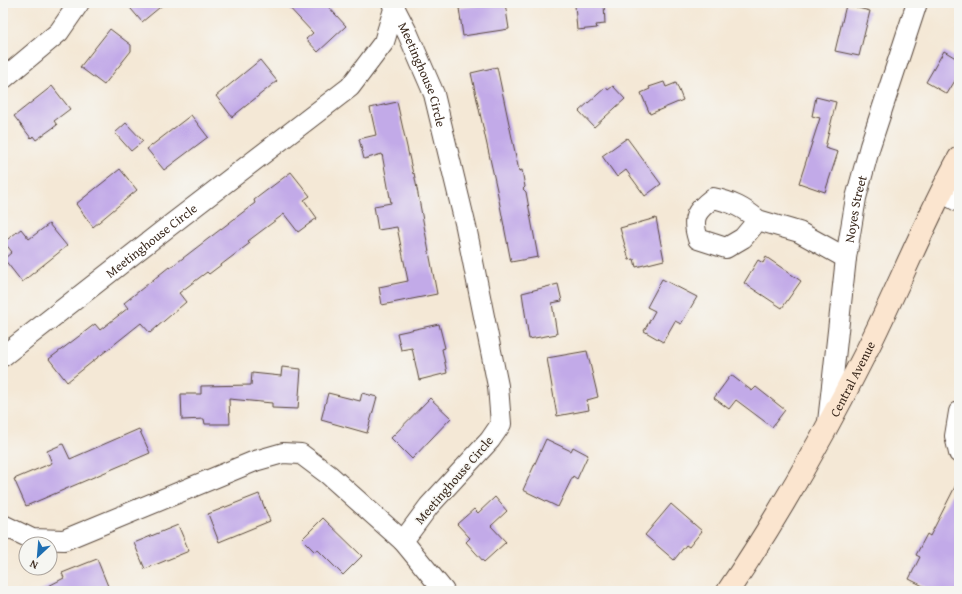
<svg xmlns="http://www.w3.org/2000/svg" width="962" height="594" font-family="'Gentium Book Plus',serif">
	<rect width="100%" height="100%" fill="#f6f6f2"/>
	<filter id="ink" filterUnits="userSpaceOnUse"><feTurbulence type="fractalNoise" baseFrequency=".025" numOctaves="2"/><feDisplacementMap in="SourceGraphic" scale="8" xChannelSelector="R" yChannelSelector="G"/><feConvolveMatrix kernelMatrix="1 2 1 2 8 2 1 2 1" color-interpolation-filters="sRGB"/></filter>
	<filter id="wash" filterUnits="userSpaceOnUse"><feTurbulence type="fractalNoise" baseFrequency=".012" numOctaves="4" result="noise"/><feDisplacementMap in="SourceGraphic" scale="16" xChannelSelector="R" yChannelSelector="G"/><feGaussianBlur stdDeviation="0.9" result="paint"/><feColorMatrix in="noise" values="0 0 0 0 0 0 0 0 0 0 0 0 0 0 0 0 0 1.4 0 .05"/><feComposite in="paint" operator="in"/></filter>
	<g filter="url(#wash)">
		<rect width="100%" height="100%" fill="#f4e8d6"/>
		<g id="blocks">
			<path fill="#c2aae8" d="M 126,3 L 165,3 L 142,22 Z
				M 285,3 L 325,3 L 346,26 L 318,52 L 306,39 L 313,33 Z
				M 496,3 L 505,3 L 509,29 L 463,36 L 459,8 Z
				M 582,3 L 604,3 L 605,24 L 596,25 L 597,28 L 577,30 L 575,5 Z
				M 846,5 L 870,11 L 859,56 L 835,51 Z
				M 110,29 L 131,45 L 131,51 L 104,85 L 80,67 Z
				M 944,51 L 959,60 L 959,74 L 947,94 L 926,82 Z
				M 260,60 L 277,81 L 232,117 L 216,96 Z
				M 497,67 L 519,171 L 522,170 L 525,187 L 523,189 L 526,192 L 538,257 L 511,262 L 497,190 L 471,73 Z
				M 664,82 L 666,87 L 676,83 L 683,100 L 650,114 L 641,93 L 650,89 L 649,87 Z
				M 52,86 L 70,109 L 54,121 L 57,125 L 36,140 L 33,136 L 31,138 L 14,116 Z
				M 613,86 L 625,99 L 594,127 L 579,111 L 606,87 L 608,90 Z
				M 816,97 L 836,102 L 825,148 L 838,152 L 825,192 L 799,183 L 820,118 L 812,116 Z
				M 397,102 L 413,174 L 414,173 L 437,294 L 382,305 L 379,287 L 408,281 L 397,227 L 378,230 L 374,206 L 391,203 L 382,154 L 364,159 L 359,139 L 376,135 L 370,108 Z
				M 191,115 L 208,137 L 164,170 L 147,149 Z
				M 126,123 L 143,141 L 131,151 L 115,133 Z
				M 627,138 L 661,184 L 645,196 L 626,170 L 617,177 L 602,156 Z
				M 120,169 L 137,190 L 93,227 L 76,204 Z
				M 291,172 L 310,196 L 304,200 L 317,218 L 298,232 L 284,214 L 248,241 L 250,243 L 209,274 L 207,272 L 179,293 L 186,302 L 150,333 L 141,323 L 67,382 L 49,359 L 95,324 L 100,330 L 128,308 L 124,303 L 169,267 L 170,268 L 255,203 L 254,200 Z
				M 656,218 L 664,260 L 636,267 L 634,259 L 629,260 L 620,228 Z
				M 49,224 L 67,246 L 22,282 L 4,259 L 12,252 L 4,242 L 21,229 L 29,239 Z
				M 766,257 L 801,281 L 782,308 L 744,283 L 758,260 L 763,263 Z
				M 662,279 L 697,297 L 681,324 L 675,321 L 663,342 L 644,331 L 655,311 L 647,307 Z
				M 558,284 L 562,301 L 552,303 L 557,334 L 529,339 L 522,293 Z
				M 439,324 L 445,348 L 442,349 L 447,373 L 419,380 L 412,348 L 401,350 L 397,333 Z
				M 587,351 L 598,397 L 587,400 L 589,410 L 557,416 L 547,358 Z
				M 282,367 L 301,369 L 298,409 L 272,408 L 272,403 L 229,399 L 230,424 L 205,424 L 204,419 L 182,420 L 181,394 L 201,394 L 201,386 L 251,385 L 252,373 L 281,376 Z
				M 731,375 L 752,391 L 756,387 L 785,410 L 772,427 L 736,400 L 729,409 L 714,398 Z
				M 328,393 L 360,401 L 362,393 L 377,397 L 367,433 L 321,420 Z
				M 430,398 L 451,418 L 412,459 L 391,438 Z
				M 139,429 L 150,453 L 26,506 L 14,479 L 52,463 L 47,451 L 63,444 L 70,459 Z
				M 546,439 L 571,451 L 573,447 L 588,455 L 577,479 L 573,476 L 558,507 L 523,490 Z
				M 959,479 L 959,591 L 933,591 L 909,579 L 920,557 L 916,555 L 927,534 L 930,536 Z
				M 259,494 L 270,521 L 219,542 L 208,514 Z
				M 495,497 L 507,511 L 491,526 L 506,542 L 484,562 L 466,542 L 470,538 L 457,524 L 474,509 L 478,513 Z
				M 671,504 L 702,531 L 689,547 L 686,545 L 674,560 L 645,535 Z
				M 323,518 L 362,556 L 343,575 L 317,549 L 315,552 L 302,539 Z
				M 178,525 L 189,551 L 145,569 L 134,543 Z
				M 97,559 L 110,591 L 39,591 L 64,578 L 62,573 Z"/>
		</g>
	</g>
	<g filter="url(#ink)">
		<use href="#blocks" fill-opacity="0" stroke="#57463a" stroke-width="1"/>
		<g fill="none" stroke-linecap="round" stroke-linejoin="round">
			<defs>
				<g id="street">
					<path id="s1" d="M 392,3 L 408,34 L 434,94 L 466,227 L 498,386 L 501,424 L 490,440 L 429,506 L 403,541 L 444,591"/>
					<path d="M 3,79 L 59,32 L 79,3"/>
					<path d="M 941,192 L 959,202"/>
					<path d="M 758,220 C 744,208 732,202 713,198 C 696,211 691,217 698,239 L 726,248 L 743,238 L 758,220 L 799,232 L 846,258"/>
					<path id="s2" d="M 3,356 L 164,230 L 350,87 L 384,42 L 395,6"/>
					<path d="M 959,412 L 955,436 L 959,453"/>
					<path id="s3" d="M 828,422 L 846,258 L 856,198 L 870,146 L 917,3"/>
					<path d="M 3,525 L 32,539 L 64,540 L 255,461 L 283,453 L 301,454 L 329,475 L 403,541"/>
				</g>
				<g id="secondary">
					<path id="s4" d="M 728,591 C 780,514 826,432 867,350 C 899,286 925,220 959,158"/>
				</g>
			</defs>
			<use href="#street" stroke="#57463a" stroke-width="22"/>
			<use href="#secondary" stroke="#57463a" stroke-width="24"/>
			<use href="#street" stroke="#fff" stroke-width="20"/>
			<use href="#secondary" stroke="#fbe5cf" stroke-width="22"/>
		</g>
	</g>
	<g text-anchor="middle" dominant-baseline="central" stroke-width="3" stroke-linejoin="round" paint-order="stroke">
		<g font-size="13" fill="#3b2a1e" stroke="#f6f6f2">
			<text stroke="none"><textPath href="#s1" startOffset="78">Meetinghouse Circle</textPath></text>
			<text stroke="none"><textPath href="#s3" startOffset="215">Noyes Street</textPath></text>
			<text stroke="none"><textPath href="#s2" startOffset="188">Meetinghouse Circle</textPath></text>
			<text stroke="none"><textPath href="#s4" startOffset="246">Central Avenue</textPath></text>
			<text transform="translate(454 480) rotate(-49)">Meetinghouse Circle</text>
		</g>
	</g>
	<rect width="962" height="594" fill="none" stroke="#f6f6f2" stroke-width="16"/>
	<g transform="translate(38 556) rotate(206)"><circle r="19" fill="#f6f6f2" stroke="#aba49d"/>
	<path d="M0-3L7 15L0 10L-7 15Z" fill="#1f6fb2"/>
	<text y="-6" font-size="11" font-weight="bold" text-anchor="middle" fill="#3b2a1e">N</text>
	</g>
</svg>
